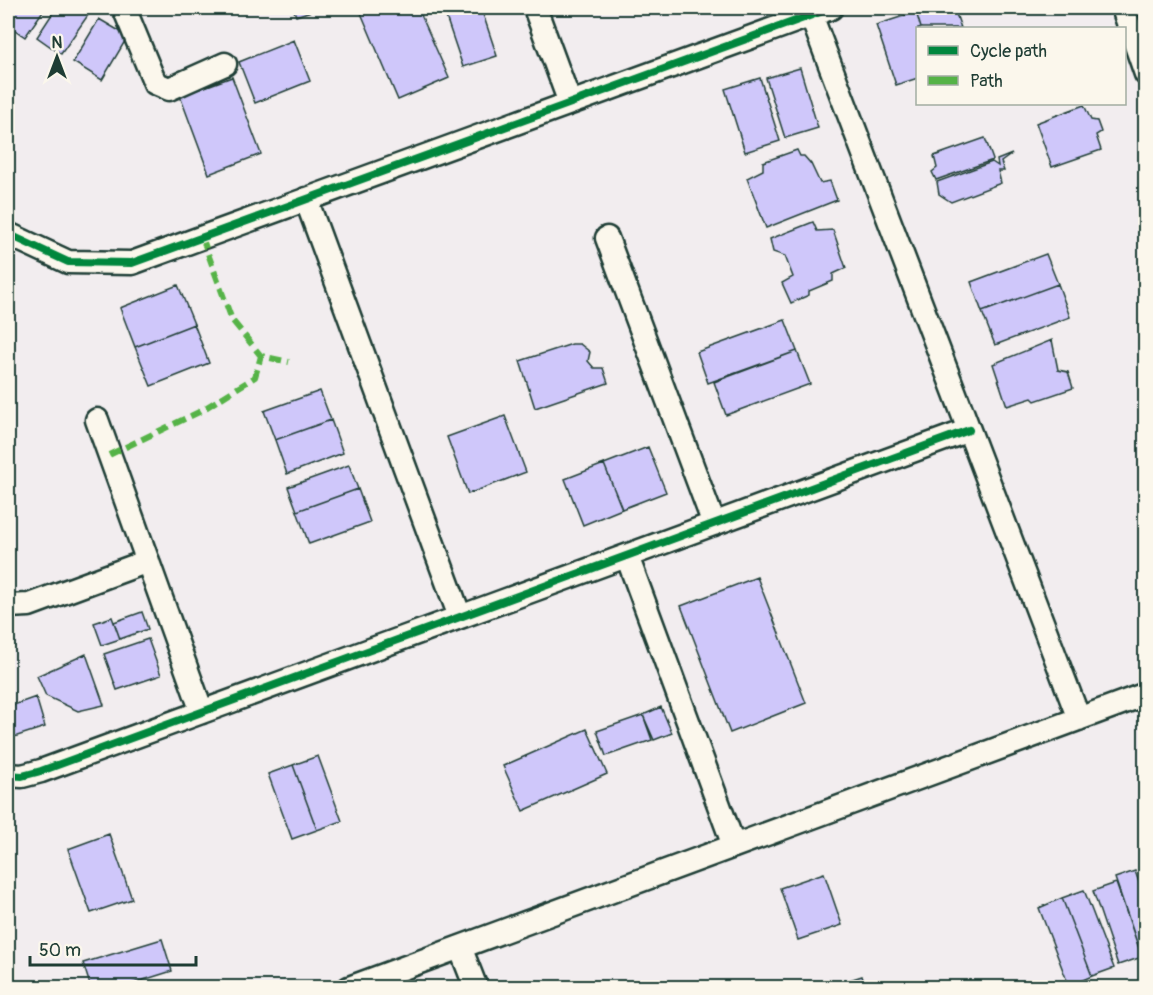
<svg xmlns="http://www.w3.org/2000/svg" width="1153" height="995" font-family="Pangolin,sans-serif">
	<rect width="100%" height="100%" fill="#f2edef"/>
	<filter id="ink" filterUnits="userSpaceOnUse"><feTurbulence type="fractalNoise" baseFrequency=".0167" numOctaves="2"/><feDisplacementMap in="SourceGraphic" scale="12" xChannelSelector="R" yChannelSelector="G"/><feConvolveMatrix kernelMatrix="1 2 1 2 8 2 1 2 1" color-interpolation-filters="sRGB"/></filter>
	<g filter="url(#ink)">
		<path fill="#cfc7fa" stroke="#1f3d34" stroke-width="1.5" d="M 8,8 L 45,8 L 25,37 L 8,25 Z
			M 56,8 L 93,8 L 61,54 L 37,37 Z
			M 293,8 L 320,8 L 296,16 Z
			M 374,8 L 418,8 L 449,78 L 398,100 L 361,13 Z
			M 443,8 L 481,8 L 497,56 L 463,67 Z
			M 930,8 L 954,8 L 961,28 L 921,28 L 916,12 Z
			M 916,12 L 921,28 L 918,28 L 918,78 L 896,85 L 876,25 Z
			M 99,19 L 128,36 L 102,80 L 73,62 Z
			M 294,40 L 310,81 L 255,103 L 239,62 Z
			M 800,68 L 818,128 L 785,138 L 766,78 Z
			M 232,77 L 261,154 L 209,174 L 180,96 Z
			M 760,78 L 780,141 L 745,152 L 725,89 Z
			M 1084,105 L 1091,120 L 1097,121 L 1101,132 L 1096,135 L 1101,150 L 1052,167 L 1036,123 Z
			M 985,138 L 993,160 L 936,180 L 932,172 L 937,168 L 934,156 Z
			M 797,150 L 800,156 L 804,156 L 811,164 L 820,183 L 830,181 L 837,200 L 766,228 L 747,178 L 763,170 L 763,162 Z
			M 1012,154 L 1001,162 L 1004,171 L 998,171 L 1001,183 L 951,202 L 939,194 L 937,182 L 992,162 L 998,166 L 997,160 Z
			M 813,222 L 817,231 L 833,230 L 846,268 L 833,274 L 833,281 L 809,291 L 809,295 L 791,303 L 782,283 L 793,277 L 785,256 L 773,252 L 770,239 Z
			M 1046,254 L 1058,284 L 982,312 L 971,282 Z
			M 1058,284 L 1070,317 L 995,345 L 982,312 Z
			M 178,285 L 194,324 L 135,347 L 120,308 Z
			M 8,315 L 14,319 L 8,328 Z
			M 785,320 L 797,351 L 708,383 L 697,352 Z
			M 194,324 L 209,363 L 151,386 L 135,347 Z
			M 1052,340 L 1058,370 L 1068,372 L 1073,388 L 1035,401 L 1032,398 L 1007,406 L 993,364 Z
			M 572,344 L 580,344 L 590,352 L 588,361 L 594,368 L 603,368 L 608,383 L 535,408 L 520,361 Z
			M 797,351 L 810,384 L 726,415 L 714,382 Z
			M 320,391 L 331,420 L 275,440 L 264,411 Z
			M 505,416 L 526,472 L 468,494 L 447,437 Z
			M 331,420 L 343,453 L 287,474 L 275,440 Z
			M 648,447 L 666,492 L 622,509 L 604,464 Z
			M 604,464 L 622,509 L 583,525 L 565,479 Z
			M 349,465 L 358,489 L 297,511 L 288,487 Z
			M 358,489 L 370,522 L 309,544 L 297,511 Z
			M 757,577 L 806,703 L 730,733 L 681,606 Z
			M 142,612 L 148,629 L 120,639 L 114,622 Z
			M 112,617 L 120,639 L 102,645 L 94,623 Z
			M 148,639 L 161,675 L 117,690 L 104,654 Z
			M 86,654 L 104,705 L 78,711 L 46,696 L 37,676 Z
			M 36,697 L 45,727 L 8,739 L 8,707 Z
			M 661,707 L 672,733 L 654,740 L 643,715 Z
			M 643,715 L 652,740 L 606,756 L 597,731 Z
			M 587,729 L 607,774 L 523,811 L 503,766 Z
			M 318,756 L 342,821 L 317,830 L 293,765 Z
			M 293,765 L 317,830 L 292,839 L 268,774 Z
			M 109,834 L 132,899 L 91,913 L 68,849 Z
			M 1135,871 L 1146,902 L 1146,955 L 1142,957 L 1115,878 Z
			M 824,873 L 842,925 L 798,940 L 780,888 Z
			M 1116,883 L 1142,957 L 1118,965 L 1093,891 Z
			M 1084,890 L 1114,968 L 1092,976 L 1062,898 Z
			M 1062,898 L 1092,976 L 1069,986 L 1039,908 Z
			M 162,939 L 172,971 L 118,988 L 91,988 L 83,963 Z
			M 862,976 L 866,988 L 839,988 L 837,984 Z"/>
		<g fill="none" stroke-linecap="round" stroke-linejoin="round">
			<defs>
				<path id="minor" d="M 124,8 L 155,83 L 169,89 L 225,64
					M 535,8 L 570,103
					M 1123,8 L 1146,74
					M 811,15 L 1079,719
					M 306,199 L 460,617
					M 8,234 L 68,262 L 132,263 L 831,8
					M 607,238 L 714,524
					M 97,420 L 202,712
					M 627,556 L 734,846
					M 8,606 L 29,605 L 148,561
					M 8,775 L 22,776 L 41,771 L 969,430
					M 460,947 L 476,988
					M 349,988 L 1146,694"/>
			</defs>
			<use href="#minor" stroke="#1f3d34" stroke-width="27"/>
			<use href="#minor" stroke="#fbf7ec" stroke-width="22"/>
			<path stroke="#55b346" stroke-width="6" stroke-dasharray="12 6" stroke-linecap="butt" d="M 202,237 L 232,320 L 261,356 L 289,362
				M 109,455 L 199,412 L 255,377 L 261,356"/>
			<defs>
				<path id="cycleway" d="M 8,234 L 68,262 L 132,263 L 831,8
					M 8,775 L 22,776 L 41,771 L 969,430"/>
			</defs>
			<use href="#cycleway" stroke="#fbf7ec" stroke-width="11"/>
			<use href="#cycleway" stroke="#00873e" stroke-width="8"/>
		</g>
	</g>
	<rect width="1153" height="995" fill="none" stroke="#fbf7ec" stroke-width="30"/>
	<rect x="15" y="15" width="1123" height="965" fill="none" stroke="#1f3d34" stroke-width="2" filter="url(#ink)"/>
	<rect x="916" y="27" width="210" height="78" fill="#fbf7ec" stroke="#a3ada2" stroke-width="1.5"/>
	<rect x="928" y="46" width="30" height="9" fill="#00873e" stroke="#a3ada2" stroke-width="1.5"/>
	<text x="970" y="57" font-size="18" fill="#1f3d34">Cycle path</text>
	<rect x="928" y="76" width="30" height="9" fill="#55b346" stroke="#a3ada2" stroke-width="1.5"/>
	<text x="970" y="87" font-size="18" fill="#1f3d34">Path</text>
	<g transform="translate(57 57)" stroke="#fbf7ec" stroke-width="4.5" paint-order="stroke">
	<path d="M0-4.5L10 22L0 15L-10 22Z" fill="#1f3d34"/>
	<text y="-9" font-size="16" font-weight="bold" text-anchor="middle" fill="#1f3d34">N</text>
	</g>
	<path d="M30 956v9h166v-9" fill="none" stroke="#1f3d34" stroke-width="3"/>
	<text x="39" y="956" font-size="18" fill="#1f3d34" stroke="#fbf7ec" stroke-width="4.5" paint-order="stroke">50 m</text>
</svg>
